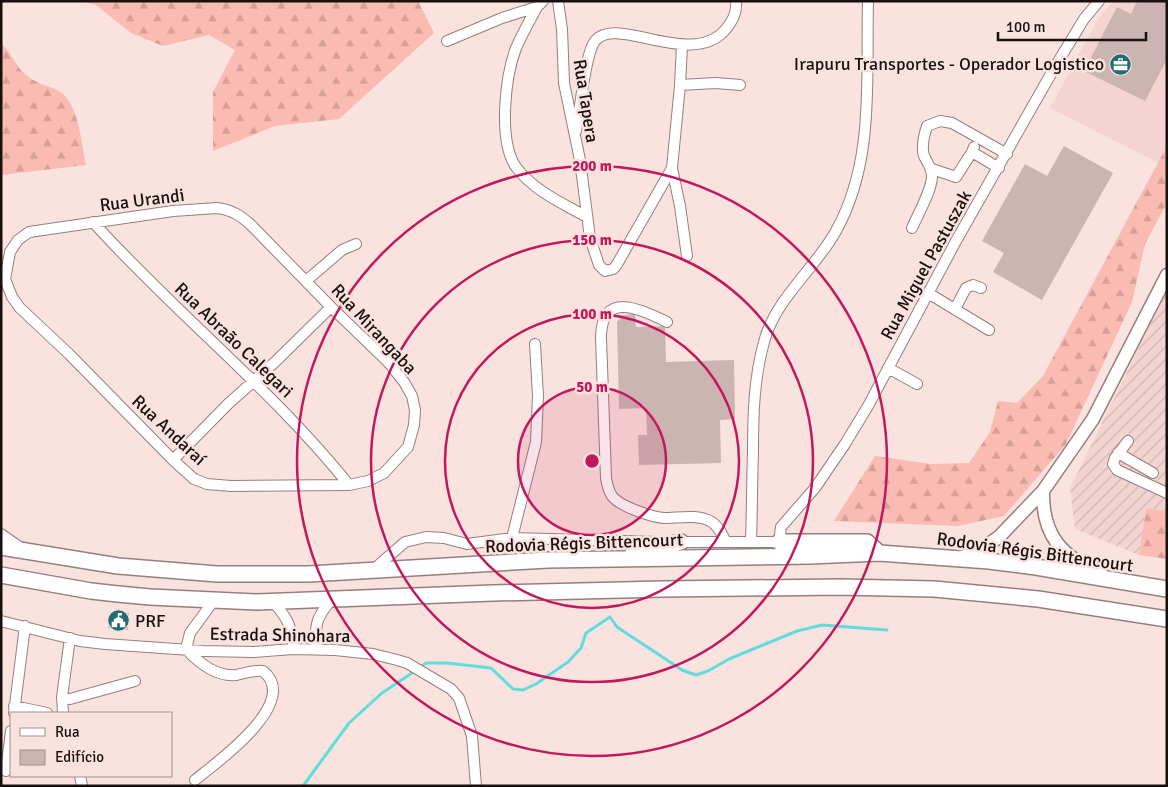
<svg xmlns="http://www.w3.org/2000/svg" width="1168" height="787" font-family="Signika,sans-serif">
	<defs>
		<pattern id="industrial-furrows" width="10" height="10" patternUnits="userSpaceOnUse" patternTransform="scale(1.25)"><rect width="10" height="10" fill="#f4d4d0"/><path d="M-1 1l2-2M0 10L10 0M9 11l2-2" fill="none" stroke="#d0b5b1"/></pattern>
		<pattern id="forest-firs" width="22" height="20" patternUnits="userSpaceOnUse" patternTransform="scale(1.25)"><rect width="22" height="20" fill="#fabbb3"/><path d="M5 1l3.5 6h-7zM16 11l3.5 6h-7z" fill="#d6a099"/></pattern>
	</defs>
	<rect width="100%" height="100%" fill="#fae2df"/>
	<path fill="#f4d4d0" d="M 1114,1 L 1167,1 L 1167,146 L 1158,163 L 1050,108 L 1098,19 Z"/>
	<path fill="url(#industrial-furrows)" d="M 1167,291 L 1167,511 L 1146,508 L 1139,555 L 1075,529 L 1070,488 Z"/>
	<path fill="url(#forest-firs)" d="M 82,1 L 418,1 L 434,33 L 339,119 L 275,126 L 213,151 L 213,92 L 235,50 L 209,35 L 163,46 L 131,33 L 96,5 Z
		M 1,44 C 12,52 15,66 25,74 C 36,84 46,84 59,91 C 78,101 82,145 86,165 L 1,175 Z
		M 1167,146 L 1167,203 L 1145,244 L 1132,302 L 1066,444 L 1004,516 L 958,526 L 834,521 L 875,456 L 931,464 L 969,463 L 990,432 L 998,401 L 1017,403 L 1043,376 Z
		M 1146,508 L 1167,511 L 1167,559 L 1139,555 Z"/>
	<g fill="none" stroke-linecap="round" stroke-linejoin="round">
		<path stroke="#60dcde" stroke-width="3" d="M 420,667 L 426,663 L 447,663 L 491,668 L 513,689 L 523,690 L 536,684 L 568,662 L 581,648 L 586,633 L 610,617 L 617,627 L 682,670 L 696,675 L 708,671 L 729,659 L 797,631 L 822,625 L 887,630
			M 303,786 L 349,723 L 382,693 L 415,671"/>
	</g>
	<path fill="#cbb4b1" d="M 1137,1 L 1167,1 L 1167,59 L 1145,101 L 1084,71 L 1117,7 L 1131,14 Z
		M 1064,146 L 1113,173 L 1042,300 L 993,272 L 1004,253 L 982,241 L 1025,164 L 1047,176 Z
		M 635,314 L 636,327 L 665,326 L 666,362 L 734,360 L 735,419 L 720,420 L 721,463 L 639,465 L 638,435 L 647,435 L 646,408 L 619,409 L 617,322 L 623,315 Z
		M 110,612 L 129,613 L 128,630 L 108,628 Z"/>
	<g fill="none" stroke-linecap="round" stroke-linejoin="round">
		<defs>
			<path id="minor" d="M 558,1 L 562,29 L 564,83 L 580,160 L 590,238 L 599,265 L 605,271 L 613,269 L 616,266 L 672,168 L 680,85 L 682,45
				M 537,7 C 530,20 522,34 516,48 C 505,77 498,141 516,167 C 534,191 562,203 587,217
				M 447,41 L 502,18 L 537,7 L 543,1
				M 680,85 L 716,83 L 740,85
				M 576,131 C 580,112 585,53 595,41 C 616,14 692,70 726,29 C 733,20 737,13 736,1
				M 974,147 L 972,152 L 999,168
				M 672,168 L 680,206 L 687,256
				M 932,169 L 956,177 L 972,152
				M 217,208 C 232,210 240,215 251,225 L 331,307 L 389,363 L 404,382 L 412,396 L 415,410 L 414,425 L 408,447 L 384,473 L 368,481 L 349,485 L 231,486 L 207,484 L 194,479 L 173,460 L 69,354 L 20,308 L 12,297 L 5,279 L 10,252 L 18,240 L 29,232 L 173,211 Z
				M 93,222 C 175,313 272,389 349,485
				M 912,228 C 918,214 931,192 932,177 C 932,168 928,164 924,156 C 921,146 924,135 927,126 L 940,121 L 952,123 L 1007,154
				M 306,281 L 342,250 L 356,244
				M 928,293 L 989,330
				M 955,309 L 966,288 L 973,285 L 981,288
				M 667,322 C 641,309 601,290 601,338 L 606,478 C 607,484 608,490 612,496 C 619,506 651,517 664,518 C 678,518 697,514 710,521 C 718,525 722,534 726,542
				M 888,368 L 917,384
				M 1128,441 L 1115,458 L 1113,464 L 1117,470 L 1167,493
				M 1118,453 L 1153,473
				M 173,460 L 228,404 L 275,362 L 331,307
				M 1,534 L 21,548
				M 512,538 L 536,442 L 538,396 L 535,344
				M 676,542 L 779,542 L 781,527 L 815,488 L 845,444 L 868,406 L 956,241 L 1056,65 L 1084,19 L 1099,1
				M 751,542 C 752,512 752,481 753,451 C 753,414 754,378 764,342 C 775,299 815,269 836,231 C 875,161 866,79 868,1
				M 373,570 L 405,542 L 426,537 L 444,538 L 467,544 L 512,538 L 662,542
				M 273,602 C 287,617 293,628 293,649
				M 1,621 L 80,641 L 105,644 L 204,651 L 254,652 L 293,649 L 335,650 L 373,654 L 397,660 L 407,663 L 451,689 L 459,698 L 472,736 L 476,786
				M 317,649 C 314,626 316,618 331,600
				M 62,697 L 70,699 L 135,681
				M 14,706 L 47,713
				M 14,713 L 25,626
				M 63,713 L 62,697 L 70,638
				M 6,771 L 11,731
				M 80,776 L 82,786
				M 195,780 C 216,763 302,702 263,671 C 253,670 246,673 236,675 C 216,677 198,662 186,649 L 190,633 L 215,599"/>
			<path id="major" d="M 1043,491 C 1042,536 1062,557 1102,575
				M 960,558 L 983,548 L 999,537 L 1043,491 L 1093,419 L 1167,275"/>
			<path id="highway" d="M 779,542 L 867,542 L 879,553
				M 1,547 L 118,566 L 217,574 L 309,574 L 548,560 L 810,556 L 879,553 L 989,561 L 1036,567 L 1167,589
				M 633,552 L 681,542
				M 1,575 L 91,591 L 118,594 L 150,597 L 257,602 L 493,593 L 663,589 L 840,587 L 934,589 L 1038,599 L 1167,619"/>
		</defs>
		<use href="#minor" stroke="#957f7d" stroke-width="12"/>
		<use href="#major" stroke="#957f7d" stroke-width="15"/>
		<use href="#highway" stroke="#957f7d" stroke-width="18"/>
		<use href="#minor" stroke="#fff" stroke-width="10"/>
		<use href="#major" stroke="#fff" stroke-width="12"/>
		<use href="#highway" stroke="#fff" stroke-width="15"/>
	</g>
	<circle cx="592" cy="461" r="74" fill="#c2185b" fill-opacity=".12"/>
	<g fill="none" stroke="#c2185b" stroke-width="2.5">
		<circle cx="592" cy="461" r="74"/>
		<circle cx="592" cy="461" r="147"/>
		<circle cx="592" cy="461" r="221"/>
		<circle cx="592" cy="461" r="295"/>
	</g>
	<defs>
		<symbol id="office-disc" viewBox="-11 -11 22 22"><circle r="9.5" fill="#226d6f" stroke="#fae2df"/><path d="M-6-3h4V-5.5h4V-3h4V5H-6ZM-1-4.5V-3h2v-1.5ZM-6 0V1H6V0Z" fill="#fff"/></symbol>
		<symbol id="civic-disc" viewBox="-11 -11 22 22"><circle r="9.5" fill="#226d6f" stroke="#fae2df"/><path d="M-.6-6.5H3V-4.5H.6V-3L4-1V1h2V6H-6V1h2V-1L-.6-3ZM-1.2 2.5V6h2.4V2.5Z" fill="#fff"/></symbol>
	</defs>
	<g fill-rule="evenodd">
		<use href="#office-disc" x="1108" y="52" width="25" height="25"/>
		<use href="#civic-disc" x="106" y="608" width="25" height="25"/>
	</g>
	<g text-anchor="middle" dominant-baseline="central" stroke-width="5" stroke-linejoin="round" paint-order="stroke">
		<g font-size="18" fill="#18100f" stroke="#fae2df" text-anchor="end">
			<text x="1104" y="64">Irapuru Transportes - Operador Logistico</text>
			<text x="135" y="621" text-anchor="start">PRF</text>
		</g>
		<g font-size="18" fill="#18100f" stroke="#fae2df">
			<text transform="translate(586 101) rotate(81)">Rua Tapera</text>
			<text transform="translate(142 200) rotate(-7)">Rua Urandi</text>
			<text transform="translate(926 265) rotate(-61)">Rua Miguel Pastuszak</text>
			<text transform="translate(374 329) rotate(47)">Rua Mirangaba</text>
			<text transform="translate(234 340) rotate(44)">Rua Abraão Calegari</text>
			<text transform="translate(169 430) rotate(43)">Rua Andaraí</text>
			<text transform="translate(584 543) rotate(-2)">Rodovia Régis Bittencourt</text>
			<text transform="translate(1035 552) rotate(8)">Rodovia Régis Bittencourt</text>
			<text transform="translate(280 635) rotate(1)">Estrada Shinohara</text>
		</g>
	</g>
	<circle cx="592" cy="461" r="8" fill="#c2185b" stroke="#fae2df" stroke-width="2.5"/>
	<g font-size="15" text-anchor="middle" font-weight="bold" fill="#c2185b" stroke="#fae2df" stroke-width="5" stroke-linejoin="round" paint-order="stroke">
		<text x="592" y="171">200 m</text>
		<text x="592" y="245">150 m</text>
		<text x="592" y="319">100 m</text>
		<text x="592" y="392">50 m</text>
	</g>
	<rect width="1168" height="787" fill="none" stroke="#18100f" stroke-width="5"/>
	<rect x="10" y="712" width="162" height="65" fill="#fae2df" stroke="#a08e8c"/>
	<rect x="20" y="728" width="25" height="8" fill="#ffffff" stroke="#a08e8c"/>
	<text x="55" y="737" font-size="15" fill="#18100f">Rua</text>
	<rect x="20" y="750" width="25" height="15" fill="#cbb4b1" stroke="#a08e8c"/>
	<text x="55" y="762" font-size="15" fill="#18100f">Edifício</text>
	<path d="M998 32v8h148v-8" fill="none" stroke="#18100f" stroke-width="2.5"/>
	<text x="1006" y="32" font-size="15" fill="#18100f" stroke="#fae2df" stroke-width="4" paint-order="stroke">100 m</text>
</svg>
